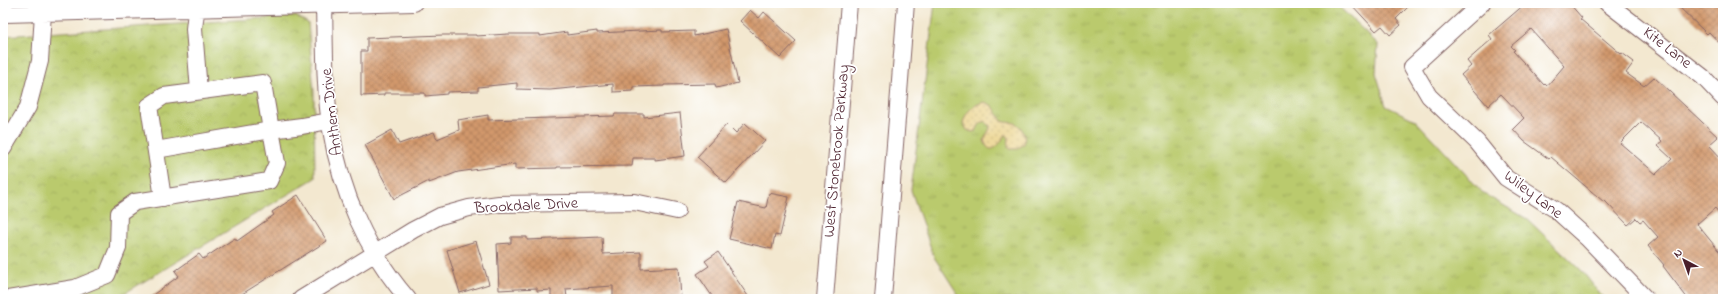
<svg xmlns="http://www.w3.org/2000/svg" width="1726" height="302" font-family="'Indie Flower',sans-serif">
	<defs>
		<pattern id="grass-tufts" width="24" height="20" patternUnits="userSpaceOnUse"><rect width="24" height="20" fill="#baca6d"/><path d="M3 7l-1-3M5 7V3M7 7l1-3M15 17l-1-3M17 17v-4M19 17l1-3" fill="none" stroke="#a1ad5f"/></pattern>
		<pattern id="sand-dots" width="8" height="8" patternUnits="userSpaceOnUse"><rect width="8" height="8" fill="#eeda9e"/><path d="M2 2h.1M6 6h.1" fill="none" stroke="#cebb88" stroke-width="1.8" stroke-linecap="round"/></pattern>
		<pattern id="park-crowns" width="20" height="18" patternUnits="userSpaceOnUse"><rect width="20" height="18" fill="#baca6d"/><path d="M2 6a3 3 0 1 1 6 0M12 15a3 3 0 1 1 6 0" fill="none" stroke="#a1ad5f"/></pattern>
		<pattern id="building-cross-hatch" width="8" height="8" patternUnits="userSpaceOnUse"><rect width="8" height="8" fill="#d2986c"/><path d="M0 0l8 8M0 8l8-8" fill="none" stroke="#ac7b59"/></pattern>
	</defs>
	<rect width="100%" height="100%" fill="#fff"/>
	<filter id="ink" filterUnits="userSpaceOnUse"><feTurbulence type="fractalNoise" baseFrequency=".025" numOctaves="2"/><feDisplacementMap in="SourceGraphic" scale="8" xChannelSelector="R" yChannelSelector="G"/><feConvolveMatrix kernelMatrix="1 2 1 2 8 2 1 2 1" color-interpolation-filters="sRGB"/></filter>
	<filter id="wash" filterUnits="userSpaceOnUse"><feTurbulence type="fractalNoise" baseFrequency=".012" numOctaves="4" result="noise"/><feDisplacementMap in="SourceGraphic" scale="16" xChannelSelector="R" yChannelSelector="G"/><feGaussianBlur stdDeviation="0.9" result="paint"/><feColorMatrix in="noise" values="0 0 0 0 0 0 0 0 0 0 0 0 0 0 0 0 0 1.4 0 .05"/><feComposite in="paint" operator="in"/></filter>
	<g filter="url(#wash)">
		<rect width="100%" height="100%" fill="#f3e8d0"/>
		<path fill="url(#grass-tufts)" stroke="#82744c" d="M 935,3 L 1312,3 L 1315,5 L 1318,3 L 1335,3 L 1378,44 L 1376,73 L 1386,106 L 1415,120 L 1484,194 L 1527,219 L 1582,271 L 1604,299 L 961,299 L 934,257 L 911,190 Z"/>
		<path fill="url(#sand-dots)" stroke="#9c7c64" d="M 984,102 C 996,105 996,113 1002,121 C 1006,123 1011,122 1015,123 C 1023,127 1026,137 1024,144 L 1017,149 L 1010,149 L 1008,147 L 1009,139 L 1007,135 L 1004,136 C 1000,145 989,158 984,140 L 990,128 L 989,125 L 984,121 L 979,125 L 976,131 L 972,132 L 967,130 L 963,123 C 966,111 973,105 984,102 Z"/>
		<path fill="url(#park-crowns)" stroke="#82744c" d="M 296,16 L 308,23 L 314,92 L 315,178 L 115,299 L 3,299 L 3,36 Z"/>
		<g id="blocks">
			<path fill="url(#building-cross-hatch)" fill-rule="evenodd" d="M 1350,3 L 1412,3 L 1396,19 L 1401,25 L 1390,35 L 1382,26 L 1376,31 Z
				M 1526,3 L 1569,3 L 1582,18 L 1580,19 L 1621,54 L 1622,53 L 1634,62 L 1626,73 L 1644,86 L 1654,77 L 1718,137 L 1709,145 L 1723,160 L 1723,218 L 1715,208 L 1697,224 L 1723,256 L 1723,293 L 1714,299 L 1688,299 L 1663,266 L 1664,265 L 1648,246 L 1658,237 L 1643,220 L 1640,222 L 1636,218 L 1628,225 L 1605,201 L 1604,202 L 1551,157 L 1549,159 L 1524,141 L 1513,129 L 1524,118 L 1501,94 L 1488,106 L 1461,75 L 1471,66 L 1467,61 L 1492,39 L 1489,35 ZM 1531,29 L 1564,66 L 1547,86 L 1545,84 L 1544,85 L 1513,51 L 1515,50 L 1511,46 ZM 1641,122 L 1662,141 L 1658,146 L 1672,159 L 1656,174 L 1620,143 Z
				M 1675,3 L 1723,3 L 1723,47 L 1709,32 L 1707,34 Z
				M 750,10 L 759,18 L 764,12 L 796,41 L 780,58 L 740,21 Z
				M 726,29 L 738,83 L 716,88 L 715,84 L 664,85 L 664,86 L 633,87 L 633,91 L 613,92 L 613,84 L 550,90 L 517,89 L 517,83 L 478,87 L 478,91 L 447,92 L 447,94 L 425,96 L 425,93 L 384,93 L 384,95 L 361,96 L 361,51 L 367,51 L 367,38 L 443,35 L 476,35 L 476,36 L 508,34 L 540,34 L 540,36 L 567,32 L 567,35 L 597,31 L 597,33 L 662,30 L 662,32 L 694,31 L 694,36 Z
				M 680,113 L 685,156 L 655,160 L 655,158 L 633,158 L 632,166 L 557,167 L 557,168 L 515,169 L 515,164 L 458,172 L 429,183 L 429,181 L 394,199 L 365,145 L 392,130 L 399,144 L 434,132 L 437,139 L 459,130 L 458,120 L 488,115 L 488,120 L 614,116 L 615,114 L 644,114 L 644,117 Z
				M 745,123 L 765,141 L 726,183 L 697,157 L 727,124 L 736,133 Z
				M 769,193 L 789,197 L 780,236 L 775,235 L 772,249 L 729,239 L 738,202 L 766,208 Z
				M 298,195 L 327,241 L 234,299 L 147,299 L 179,276 L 175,271 L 199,254 L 203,259 L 235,238 L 237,241 L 274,215 L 272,212 Z
				M 511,237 L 527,237 L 527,240 L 602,237 L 603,254 L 641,252 L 641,269 L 679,267 L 681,299 L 613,299 L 613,286 L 566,289 L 567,298 L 551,299 L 551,290 L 537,291 L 537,288 L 499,290 L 497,244 L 511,243 Z
				M 476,241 L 489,284 L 460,293 L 447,250 Z
				M 718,252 L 750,299 L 714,299 L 697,274 L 709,266 L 705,261 Z"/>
		</g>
	</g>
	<g filter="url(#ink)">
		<use href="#blocks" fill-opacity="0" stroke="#856565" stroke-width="1"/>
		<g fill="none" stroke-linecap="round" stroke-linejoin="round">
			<defs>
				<path id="minor" d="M 4,3 L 5,14 L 414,3
					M 197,3 L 194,29 L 199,91
					M 324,3 C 325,45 324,89 331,130 C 341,192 367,252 408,299
					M 1482,3 L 1412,67 L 1429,96 L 1477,142 L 1506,178 L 1556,210 L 1587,238 L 1646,299
					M 1607,3 L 1703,77 L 1723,98
					M 3,149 L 28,107 L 40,61 L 43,13
					M 156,150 L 271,130 L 263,83 L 164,96 L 149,106 L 163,198
					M 8,299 L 75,288 L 107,275 L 118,248 L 119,213 L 135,202 L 269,181 L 277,163 L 271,130 L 302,126 L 329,121
					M 301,299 L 413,230 L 440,216 L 469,208 L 499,204 L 634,202 L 677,211
					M 825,299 L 849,3
					M 883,299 L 906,3"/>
			</defs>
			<use href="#minor" stroke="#856565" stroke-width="18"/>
			<use href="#minor" stroke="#fff" stroke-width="16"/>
		</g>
	</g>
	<g text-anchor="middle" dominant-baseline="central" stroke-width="3.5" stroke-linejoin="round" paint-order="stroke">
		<g font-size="16" fill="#4a1f2b" stroke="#fff">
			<text transform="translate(1667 48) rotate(38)">Kite Lane</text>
			<text transform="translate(332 112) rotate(-97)">Anthem Drive</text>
			<text transform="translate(837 151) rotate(-85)">West Stonebrook Parkway</text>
			<text transform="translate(1533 195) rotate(37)">Wiley Lane</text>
			<text transform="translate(526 206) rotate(-3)">Brookdale Drive</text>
		</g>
	</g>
	<rect width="1726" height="302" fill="none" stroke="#fff" stroke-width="16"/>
	<g transform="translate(1684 260) rotate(319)" stroke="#ffffff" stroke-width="3" paint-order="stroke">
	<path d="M0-3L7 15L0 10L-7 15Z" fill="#4a1f2b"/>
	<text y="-6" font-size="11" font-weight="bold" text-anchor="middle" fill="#4a1f2b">N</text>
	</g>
</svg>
